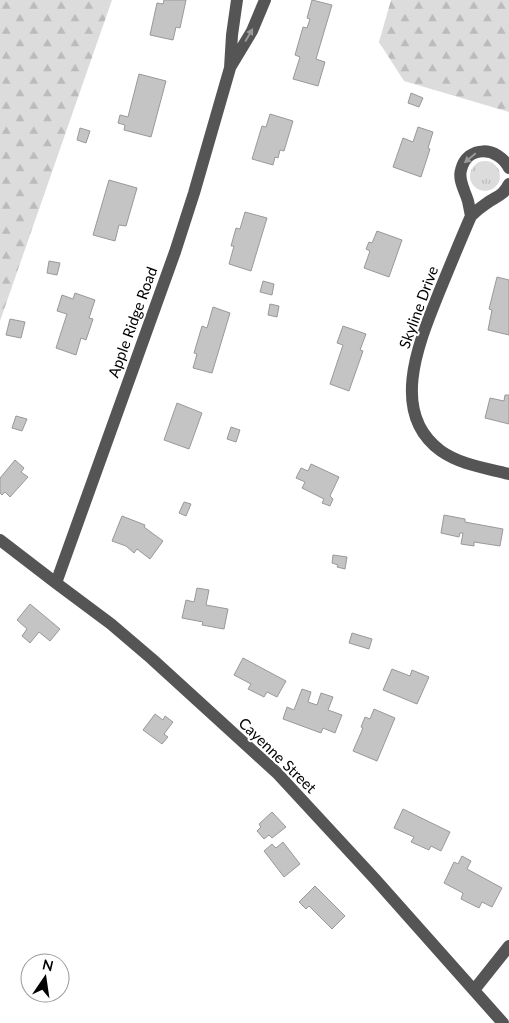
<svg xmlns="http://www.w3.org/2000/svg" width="509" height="1023" font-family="Lato,sans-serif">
	<defs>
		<pattern id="grass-tufts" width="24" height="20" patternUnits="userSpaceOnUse" patternTransform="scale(1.25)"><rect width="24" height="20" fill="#dcdcdc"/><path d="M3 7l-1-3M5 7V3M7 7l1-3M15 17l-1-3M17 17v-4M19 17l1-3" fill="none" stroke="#bbb"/></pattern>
		<pattern id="forest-firs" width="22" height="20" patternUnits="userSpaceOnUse" patternTransform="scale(1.25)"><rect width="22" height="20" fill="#dcdcdc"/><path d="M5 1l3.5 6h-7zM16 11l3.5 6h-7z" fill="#bbb"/></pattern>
	</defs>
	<rect width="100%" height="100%" fill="#fff"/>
	<path fill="url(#grass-tufts)" d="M470 176a15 15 0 1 1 30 0a15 15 0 1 1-30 0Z"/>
	<path fill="url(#forest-firs)" d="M 0,0 L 112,0 L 0,321 Z
		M 391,0 L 509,0 L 509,112 L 404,81 L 379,42 Z"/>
	<path fill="#c4c4c4" stroke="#999" d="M 164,0 L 186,0 L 180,28 L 176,27 L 173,40 L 150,35 L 157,3 L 163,4 Z
		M 312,0 L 332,5 L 316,59 L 325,62 L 318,86 L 293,79 L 300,57 L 295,55 L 303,27 L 307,28 L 310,19 L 307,18 Z
		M 139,74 L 166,81 L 151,137 L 124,130 L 125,125 L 118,123 L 120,115 L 128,117 Z
		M 411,93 L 423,98 L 419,107 L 408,103 Z
		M 270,114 L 293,121 L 284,151 L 280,150 L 278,158 L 275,157 L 273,165 L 252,159 L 262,126 L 266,127 Z
		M 418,127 L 433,132 L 428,148 L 430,149 L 421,177 L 393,167 L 403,138 L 413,142 Z
		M 80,128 L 90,131 L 86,143 L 77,140 Z
		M 109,180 L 137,188 L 126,226 L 119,225 L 115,241 L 93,235 Z
		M 245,212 L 267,218 L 251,271 L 229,264 L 234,246 L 231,246 L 236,228 L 240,229 Z
		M 377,231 L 402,240 L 389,277 L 364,268 L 370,251 L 366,249 L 369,242 L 372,243 Z
		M 49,261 L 60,263 L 57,275 L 47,273 Z
		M 497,277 L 509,280 L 509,335 L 488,330 L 492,310 L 489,309 Z
		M 263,281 L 274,284 L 272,295 L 260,292 Z
		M 75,293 L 95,300 L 89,318 L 93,319 L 86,340 L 81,338 L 76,355 L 56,348 L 67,314 L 57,311 L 62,295 L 73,299 Z
		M 270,304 L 279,306 L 277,317 L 268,315 Z
		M 213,307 L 230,313 L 212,373 L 193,368 L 197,354 L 194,353 L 202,326 L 207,328 Z
		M 10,319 L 25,322 L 21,338 L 6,335 Z
		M 343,326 L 366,334 L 360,350 L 363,351 L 349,391 L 330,384 L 343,345 L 337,343 Z
		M 505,395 L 509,395 L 509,424 L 485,418 L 490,398 L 504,401 Z
		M 177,403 L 202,413 L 189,449 L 164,440 Z
		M 16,416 L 27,419 L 22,431 L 12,428 Z
		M 231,427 L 240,430 L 236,442 L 227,439 Z
		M 15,460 L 24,468 L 21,472 L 28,477 L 10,497 L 5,492 L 2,495 L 0,493 L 0,478 Z
		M 311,464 L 339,477 L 330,496 L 333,499 L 330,506 L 322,503 L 324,499 L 302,488 L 305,482 L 296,478 L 301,468 L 308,471 Z
		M 184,502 L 191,504 L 186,516 L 179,513 Z
		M 444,515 L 465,519 L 465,522 L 503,529 L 500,546 L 474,542 L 474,546 L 461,544 L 463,533 L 460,533 L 459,537 L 441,533 Z
		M 122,516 L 145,525 L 144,527 L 163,541 L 150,559 L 137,549 L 134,553 L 126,546 L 112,541 Z
		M 333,555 L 347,557 L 345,569 L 337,567 L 338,565 L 332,563 Z
		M 197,588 L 209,590 L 206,605 L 228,609 L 224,629 L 202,625 L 203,622 L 182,618 L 186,600 L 194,602 Z
		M 30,604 L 60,629 L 50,641 L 39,632 L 30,643 L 22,636 L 27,629 L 17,620 Z
		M 352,633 L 372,639 L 369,649 L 349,643 Z
		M 243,658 L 286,681 L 277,697 L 267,692 L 264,697 L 248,689 L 251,684 L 234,675 Z
		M 392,669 L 410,676 L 412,670 L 429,677 L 417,704 L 383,690 Z
		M 302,689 L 311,692 L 308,702 L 317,705 L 321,693 L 333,697 L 328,710 L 342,715 L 335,733 L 323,728 L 321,733 L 283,719 L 287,707 L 294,710 Z
		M 374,709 L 395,718 L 377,761 L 353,751 L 363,728 L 361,727 L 365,717 L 370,719 Z
		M 155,714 L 163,720 L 165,716 L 173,722 L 164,734 L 168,737 L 162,744 L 143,730 Z
		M 403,809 L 450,832 L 441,851 L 431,846 L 429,850 L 411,842 L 414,837 L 394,828 Z
		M 272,812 L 286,827 L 272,838 L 269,835 L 264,839 L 257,831 L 261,827 L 259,824 Z
		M 283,842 L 300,864 L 284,877 L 264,851 L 272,844 L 276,848 Z
		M 462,856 L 471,861 L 467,869 L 502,888 L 492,907 L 482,902 L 479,908 L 461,899 L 463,893 L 444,883 L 454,862 L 458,864 Z
		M 315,886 L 345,916 L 332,929 L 309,906 L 306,909 L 299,902 Z"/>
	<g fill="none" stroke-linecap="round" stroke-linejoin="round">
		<path stroke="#555" stroke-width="12" d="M 231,66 L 252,31 L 265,0
			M 509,168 C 498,146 467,145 461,170 C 458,180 465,191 468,201 C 469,206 470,211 471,216 C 476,211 481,207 487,203 C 497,196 503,196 509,184
			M 471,216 C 460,241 450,266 440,290 C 421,338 387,412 441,451 C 461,465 486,468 509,474
			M 0,540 L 56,583 L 111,624 L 152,659 L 277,773 L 375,879 L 503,1023
			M 56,583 L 175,252 L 194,193 L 230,68 L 232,35 L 237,0
			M 474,990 L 509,946"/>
	</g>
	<defs><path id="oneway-solid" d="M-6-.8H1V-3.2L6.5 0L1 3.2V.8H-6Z" transform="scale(1.25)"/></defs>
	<g fill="#999">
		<use href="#oneway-solid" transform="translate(249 35) rotate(-60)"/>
		<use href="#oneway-solid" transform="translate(470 158) rotate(140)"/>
	</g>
	<g text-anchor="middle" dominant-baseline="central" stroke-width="4" stroke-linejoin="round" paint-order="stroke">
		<g font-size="15" fill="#000" stroke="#fff">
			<text transform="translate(418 307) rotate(-70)">Skyline Drive</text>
			<text transform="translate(132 322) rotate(-70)">Apple Ridge Road</text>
			<text transform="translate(278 755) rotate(44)">Cayenne Street</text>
		</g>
	</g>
	<g transform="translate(45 978) rotate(13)"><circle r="24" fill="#ffffff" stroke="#999999"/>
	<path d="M0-4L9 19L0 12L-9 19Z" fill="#000000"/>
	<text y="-8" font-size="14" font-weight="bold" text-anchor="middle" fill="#000000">N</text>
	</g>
</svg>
